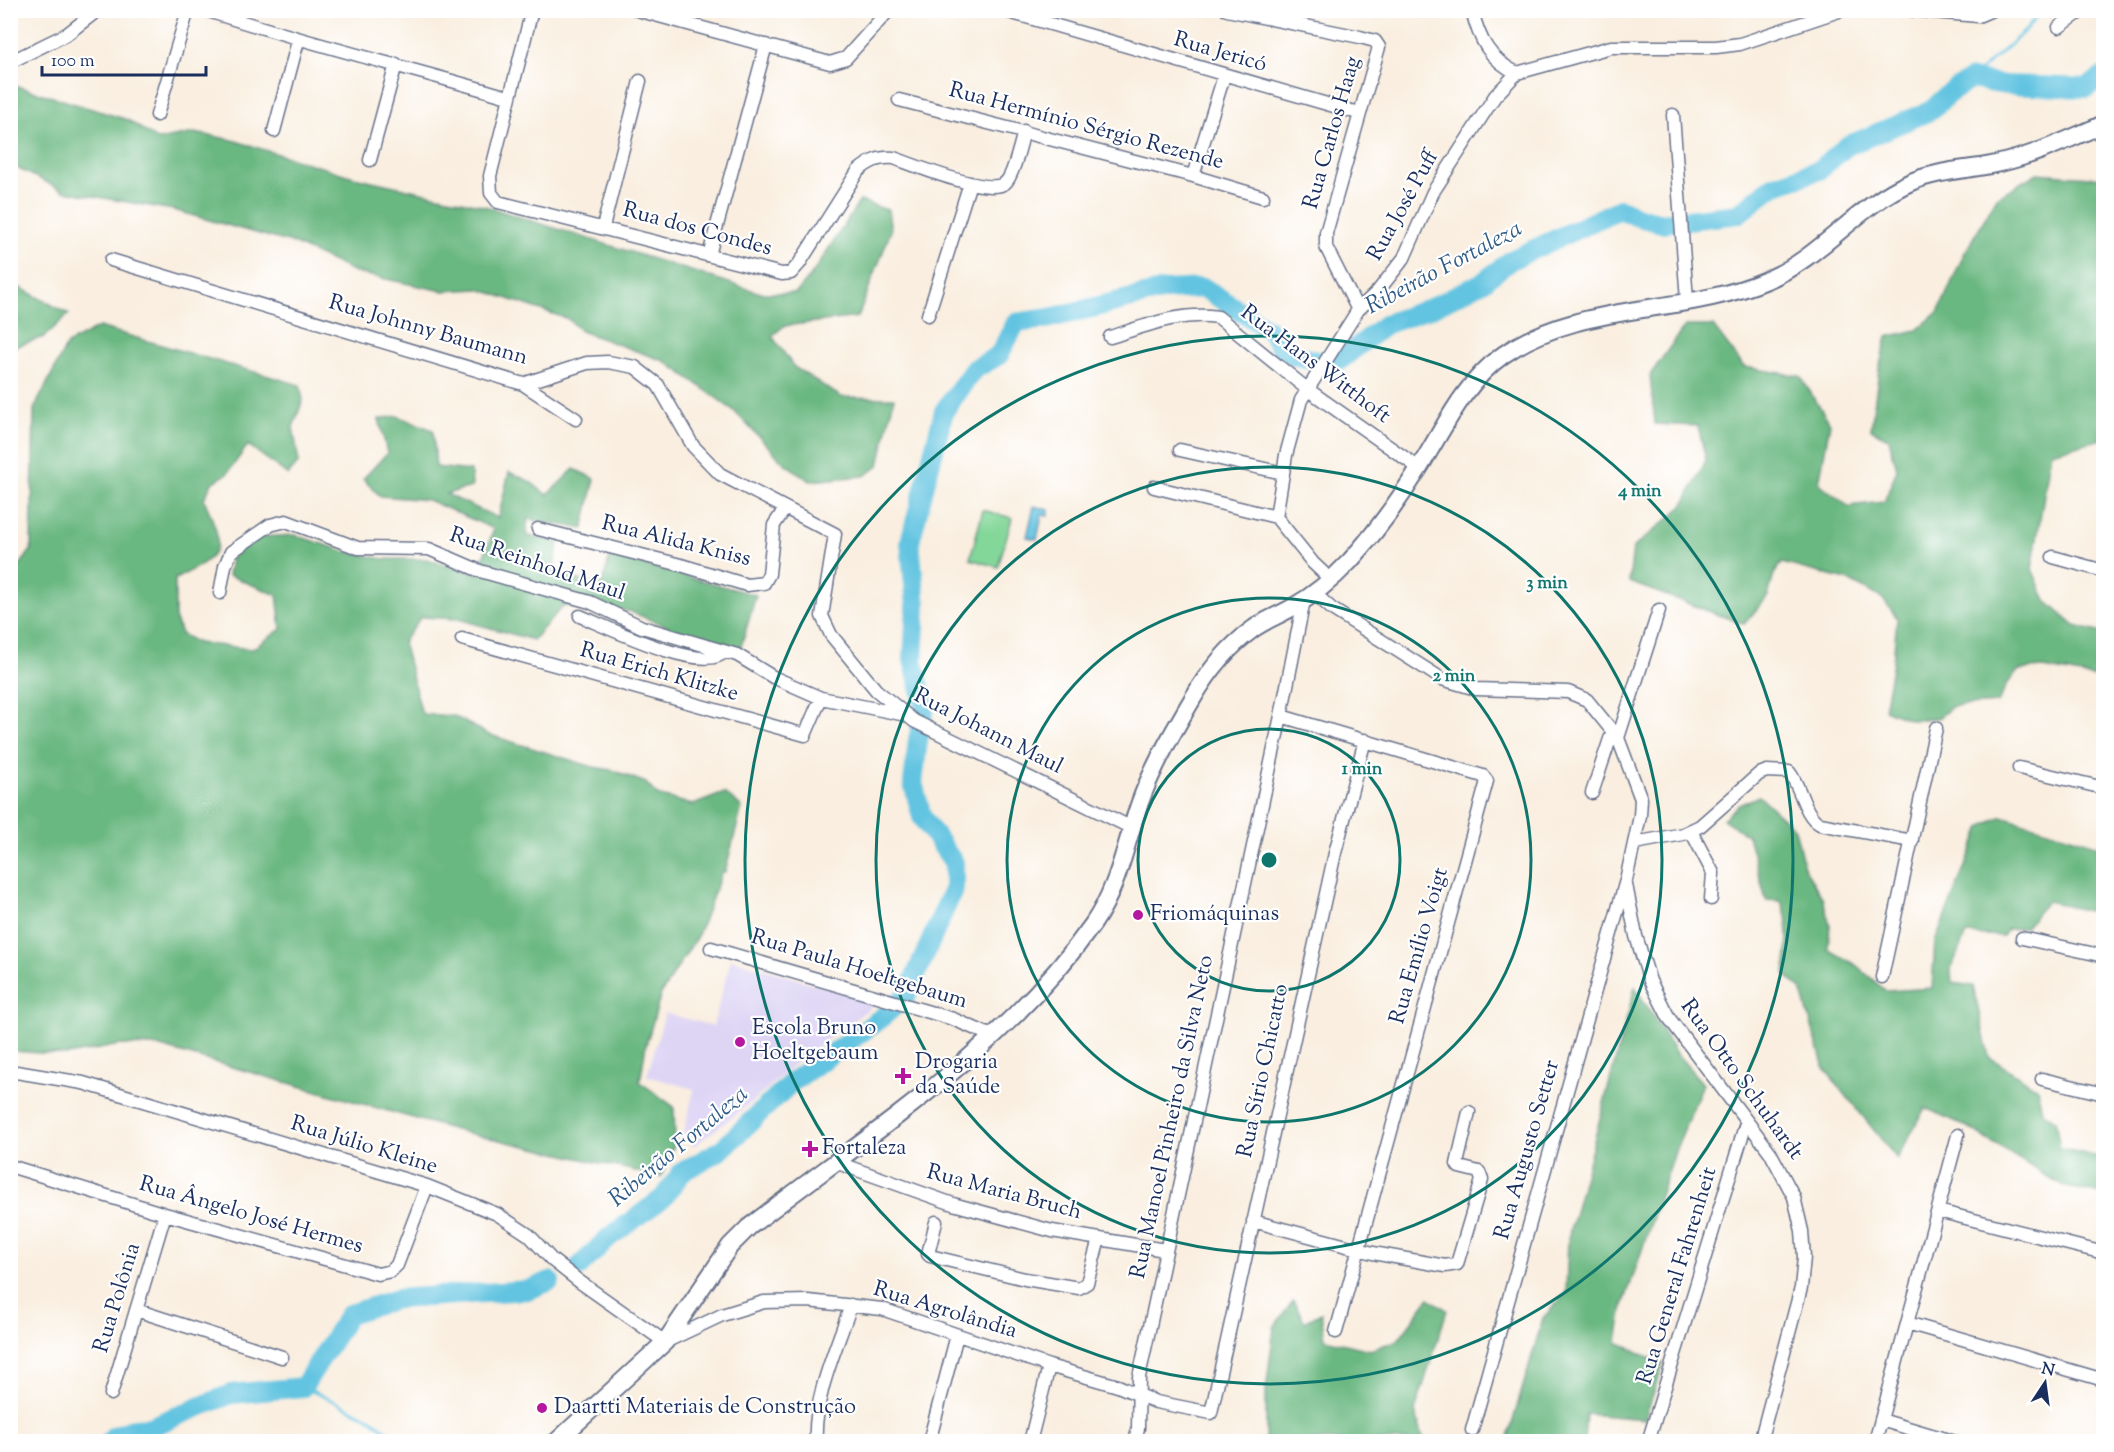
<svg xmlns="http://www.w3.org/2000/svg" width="2114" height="1452" font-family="'Sorts Mill Goudy',serif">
	<rect width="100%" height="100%" fill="#fff"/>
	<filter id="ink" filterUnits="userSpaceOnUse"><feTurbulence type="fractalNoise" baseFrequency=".0167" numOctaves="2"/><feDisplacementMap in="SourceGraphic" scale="12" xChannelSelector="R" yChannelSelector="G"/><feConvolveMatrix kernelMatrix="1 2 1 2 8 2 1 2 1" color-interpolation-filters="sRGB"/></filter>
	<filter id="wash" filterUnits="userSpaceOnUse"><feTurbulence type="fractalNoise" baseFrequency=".008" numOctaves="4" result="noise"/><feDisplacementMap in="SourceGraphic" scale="24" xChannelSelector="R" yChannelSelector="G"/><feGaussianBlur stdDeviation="1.35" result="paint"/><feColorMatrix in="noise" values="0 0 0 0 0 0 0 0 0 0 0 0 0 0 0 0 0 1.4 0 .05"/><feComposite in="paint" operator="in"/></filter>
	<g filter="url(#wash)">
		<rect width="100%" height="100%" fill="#f9eedf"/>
		<path fill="#ded5f5" d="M 731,959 L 877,1003 L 801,1058 L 757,1098 L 694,1146 L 683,1136 L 694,1089 L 647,1076 L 665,1013 L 713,1026 Z"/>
		<path fill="#83d799" stroke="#4f837c" stroke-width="1.5" d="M 983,510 L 1012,518 L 998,567 L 970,559 Z"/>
		<path fill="#6ab881" stroke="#427470" stroke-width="1.5" d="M 10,84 L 128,120 L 158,140 L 194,133 L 229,139 L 354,177 L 488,207 L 761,293 L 796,293 L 812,274 L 860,201 L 888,210 L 891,231 L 858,317 L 784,326 L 772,336 L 794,367 L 841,397 L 894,398 L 879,466 L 864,476 L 810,481 L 784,463 L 734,411 L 693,381 L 664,361 L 581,331 L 568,319 L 479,289 L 443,291 L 357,273 L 295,244 L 173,210 L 64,191 L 11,165 Z
			M 2037,173 L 2103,178 L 2103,439 L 2051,452 L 2032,569 L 2046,601 L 2075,626 L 2103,633 L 2103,679 L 2043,668 L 2019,670 L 2007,684 L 1998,703 L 1953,706 L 1938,718 L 1911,720 L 1884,709 L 1893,662 L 1897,618 L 1882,598 L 1850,581 L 1782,563 L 1774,574 L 1768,596 L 1744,624 L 1629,582 L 1633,548 L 1683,506 L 1706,460 L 1698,426 L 1655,424 L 1650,375 L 1685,326 L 1713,326 L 1744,367 L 1800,376 L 1830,423 L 1819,483 L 1848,506 L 1884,502 L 1897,469 L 1889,439 L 1871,429 L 1879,369 L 1887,337 L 1917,330 L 1939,311 L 1964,254 L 1997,197 Z
			M 11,283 L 69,314 L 44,337 L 11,348 Z
			M 99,327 L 300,385 L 303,400 L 293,427 L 299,462 L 288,475 L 248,445 L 227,474 L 212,483 L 204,499 C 226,550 224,554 175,579 L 175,617 L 181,634 L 198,643 L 252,649 L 281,629 L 277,595 L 228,575 L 231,558 L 258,537 L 295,535 L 344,551 L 384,559 L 427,559 L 477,574 L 494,529 L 428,500 L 380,496 L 363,479 L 387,453 L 379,419 L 397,416 L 433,430 L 436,467 L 471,471 L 472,487 L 446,494 L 498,518 L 509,472 L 529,481 L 547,495 L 574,469 L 595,479 L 583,529 L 528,519 L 526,535 L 559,543 L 552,574 L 602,585 L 610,556 L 756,595 L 741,647 L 682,633 L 629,611 L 563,606 L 533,640 L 458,619 L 421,617 L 403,642 L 422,714 L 454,716 L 487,734 L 593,767 L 612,770 L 646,783 L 657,795 L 693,805 L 724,793 L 742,807 L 725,872 L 722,872 L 698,935 L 661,994 L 646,1045 L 640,1082 L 674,1107 L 675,1143 L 661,1177 L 459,1131 L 157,1046 L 120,1045 L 68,1055 L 11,1051 L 11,578 L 31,550 L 34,409 L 67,344 Z
			M 1759,796 L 1795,829 L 1804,867 L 1823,899 L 1830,925 L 1828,949 L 1856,965 L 1886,991 L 1932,988 L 1935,941 L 1981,827 L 2002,816 L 2103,847 L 2103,909 L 2088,911 L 2047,901 L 2025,928 L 2008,929 L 2003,936 L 1966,934 L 1951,969 L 1952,983 L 1973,986 L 1989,1057 L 2037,1088 L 2042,1111 L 2055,1120 L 2060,1148 L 2103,1158 L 2103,1194 L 2062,1186 L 1966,1126 L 1925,1108 L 1897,1159 L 1824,1068 L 1801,989 L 1785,975 C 1787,948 1792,926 1781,901 L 1766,900 L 1748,836 L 1723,819 L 1739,805 Z
			M 1635,987 L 1676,1053 L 1703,1084 L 1676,1149 L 1623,1306 L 1617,1342 L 1663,1364 L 1645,1419 L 1586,1414 L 1584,1441 L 1507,1441 L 1543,1318 L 1566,1293 L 1568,1238 Z
			M 1429,1298 L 1447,1310 L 1415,1411 L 1423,1438 L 1461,1441 L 1266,1441 L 1266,1390 L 1274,1327 L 1293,1301 L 1305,1322 L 1321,1313 L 1325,1339 L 1370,1350 L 1398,1340 Z"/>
		<path fill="#63c4e1" stroke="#3f7aa0" stroke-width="1.5" d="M 1034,506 L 1049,510 L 1048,516 L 1042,515 L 1037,539 L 1027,537 Z"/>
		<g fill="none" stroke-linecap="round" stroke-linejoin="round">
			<path stroke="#63c4e1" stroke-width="3" d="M 1971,79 L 2026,30 L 2042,10
				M 303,1387 L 372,1419 L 400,1442"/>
			<path stroke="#63c4e1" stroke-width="20" d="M 579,1267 L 608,1238 L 663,1198 L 682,1172 L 721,1150 L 792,1082 L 880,1019 L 907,995 L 954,888 L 954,863 L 922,817 L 913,783 L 918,740 L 925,706 L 913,660 L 916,606 L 910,542 L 944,411 L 973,370 L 999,355 L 1016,323 L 1050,318 L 1165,290 L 1204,288 L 1269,330 L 1285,353 L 1334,365 L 1386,324 L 1433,307 L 1483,282 L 1511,260 L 1620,209 L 1638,217 L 1662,223 L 1738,214 L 1773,186 L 1819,170 L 1847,146 L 1932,110 L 1947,95 L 1971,79 L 2005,85 L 2087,88 L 2104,76
				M 109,1442 L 114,1436 L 135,1428 L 150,1427 L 231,1394 L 303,1387 L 349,1314 L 397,1299 L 528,1290 L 550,1281"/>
		</g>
	</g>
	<g filter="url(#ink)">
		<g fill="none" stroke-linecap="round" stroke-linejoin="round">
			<defs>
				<path id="street" d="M 205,10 C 305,43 407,67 508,97
					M 532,10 L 490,176 L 491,193 L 498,202 L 782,274 L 791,273 L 799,264 L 858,171 C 870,161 878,157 894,158 C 914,165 988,196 1005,183 C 1013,177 1021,142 1024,131
					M 637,10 L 830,63 L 846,58 L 889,10
					M 1002,10 L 1358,113
					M 1227,10 L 1360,37 L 1375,41 L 1379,47 L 1326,233 L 1326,247 L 1358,310
					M 1472,10 C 1479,40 1490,60 1517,73 L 1611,47 L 1716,47 L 1740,44 L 1842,10
					M 1911,10 L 1978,16 L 1992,10
					M 2059,27 L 2083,10
					M 10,62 L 67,34 L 98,10
					M 899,100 L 1193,176 L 1263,197
					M 157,115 L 188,10
					M 1673,115 L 1687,300
					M 274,131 L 298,41
					M 370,160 L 396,64
					M 1193,176 L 1224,76
					M 603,227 L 640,81
					M 709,255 L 766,45
					M 111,260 L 523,384 L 587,363 L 608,362 L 635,367 L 658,385 L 693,446 L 720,474 L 835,534 L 822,616 L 831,635 L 876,690 L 914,721 L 1132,828
					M 928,315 L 970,183
					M 1110,337 C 1146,326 1181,311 1218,317 L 1307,389 L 1419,468
					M 523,384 L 576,419
					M 1180,450 L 1283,473
					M 1154,487 L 1276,517
					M 538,529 L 681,565 L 747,585 L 764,583 L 769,574 L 774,525 L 784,510
					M 2053,557 L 2104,571
					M 1331,580 L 1313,563 L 1276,517 L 1286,455 L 1301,400 L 1358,310 L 1378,291 L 1404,258 L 1433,192 L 1495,96 L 1517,73
					M 220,593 L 225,566 L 231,552 L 270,525 L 286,521 L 358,548 L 429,549 L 480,571 L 590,602 L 642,627 L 737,655 L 773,677 L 821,698 L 901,714
					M 1314,593 L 1332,609 L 1442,679 L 1476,689 L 1568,692 L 1587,700 L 1618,738 L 1641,799 L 1640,816 L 1626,880 L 1472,1430
					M 580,616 C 607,627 701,673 723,653
					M 462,639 L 805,735 L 821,698
					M 1281,716 L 1483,776 L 1487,781 L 1336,1332
					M 1618,738 L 1659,610
					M 2019,768 L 2104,788
					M 1592,793 L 1613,730
					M 1691,831 L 1713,873 L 1711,899
					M 1635,843 L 1683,834 L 1700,826 L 1759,774 L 1767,771 L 1789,772 C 1801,786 1804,816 1820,824 L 1912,841
					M 1626,885 L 1636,936 L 1650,981 L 1669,1018 L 1770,1152 L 1794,1197 L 1802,1231 L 1804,1257 L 1801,1288 L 1760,1442
					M 2022,938 L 2104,956
					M 711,948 L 953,1019 L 992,1036
					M 1882,977 L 1936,728
					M 10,1071 L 83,1083 L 427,1186 L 497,1214 L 529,1235 L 552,1260 L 580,1282 L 665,1342 L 722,1315 L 764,1302 L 808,1301 L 882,1309 L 1049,1366 L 1118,1386 L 1156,1402 L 1211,1413 L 1335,853 L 1365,740
					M 2042,1079 L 2104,1094
					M 835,1162 L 953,1204 L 1052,1231 L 1165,1250
					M 10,1166 L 165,1214 L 378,1274 L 391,1271 L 397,1265 L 427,1186
					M 1938,1211 L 2104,1253
					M 1253,1221 L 1373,1253 L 1445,1266 L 1457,1264 L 1482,1180 L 1479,1172 L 1459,1167 L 1457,1164 L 1469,1112
					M 936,1222 L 928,1254 L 930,1256 L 1025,1279 L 1079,1288 L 1087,1283 L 1099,1239
					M 136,1310 L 282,1357
					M 1907,1323 L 2104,1380
					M 111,1394 L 165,1214
					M 1881,1420 L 1955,1442
					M 816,1442 C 813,1397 837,1347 851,1305
					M 929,1442 L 957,1335
					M 1030,1442 L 1049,1366
					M 1135,1442 L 1138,1428 L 1139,1377 L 1281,716 L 1304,600
					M 1648,1442 L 1746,1123
					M 1875,1442 L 1958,1135"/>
				<path id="secondary" d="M 556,1442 L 665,1342 L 730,1246 L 749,1227 C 868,1135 1004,1050 1093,924 C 1118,888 1125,846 1139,805 C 1152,768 1173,732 1193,698 C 1208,672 1227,648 1253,629 C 1265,620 1280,615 1293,607 C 1314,595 1333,579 1350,561 C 1377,531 1400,499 1421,465 C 1445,426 1465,382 1503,355 C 1580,301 1683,316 1767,280 C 1822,257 1856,206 1911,182 C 1936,171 1965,170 1991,165 C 2031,157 2067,140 2104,124"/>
			</defs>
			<use href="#street" stroke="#69728b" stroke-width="15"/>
			<use href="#secondary" stroke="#69728b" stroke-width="20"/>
			<use href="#street" stroke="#fff" stroke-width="12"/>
			<use href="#secondary" stroke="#fff" stroke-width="16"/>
		</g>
	</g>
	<g fill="none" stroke="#0f766e" stroke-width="3">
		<circle cx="1269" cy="860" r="131"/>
		<circle cx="1269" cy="860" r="262"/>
		<circle cx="1269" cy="860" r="393"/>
		<circle cx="1269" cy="860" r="524"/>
	</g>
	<g fill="#b5179e" stroke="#fff" stroke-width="2">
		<circle cx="1138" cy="915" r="6"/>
		<circle cx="740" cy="1042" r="6"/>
		<path d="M900 1067h6v6h6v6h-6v6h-6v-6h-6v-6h6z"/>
		<path d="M807 1140h6v6h6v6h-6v6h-6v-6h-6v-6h6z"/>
		<circle cx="542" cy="1408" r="6"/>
	</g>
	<g text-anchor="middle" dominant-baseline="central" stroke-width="4.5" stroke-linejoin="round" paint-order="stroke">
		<g font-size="22" fill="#1b2f5e" stroke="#fff">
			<text transform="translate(1220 53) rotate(16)">Rua Jericó</text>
			<text transform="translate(1086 127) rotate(15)">Rua Hermínio Sérgio Rezende</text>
			<text transform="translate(1333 133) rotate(-74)">Rua Carlos Haag</text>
			<text transform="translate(1404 206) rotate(-61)">Rua José Puff</text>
			<text transform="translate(697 230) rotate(15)">Rua dos Condes</text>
			<text transform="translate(428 331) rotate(16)">Rua Johnny Baumann</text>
			<text transform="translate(1315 365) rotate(37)">Rua Hans Witthoft</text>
			<text transform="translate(676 542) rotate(14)">Rua Alida Kniss</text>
			<text transform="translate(537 565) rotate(19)">Rua Reinhold Maul</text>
			<text transform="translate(659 673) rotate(16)">Rua Erich Klitzke</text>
			<text transform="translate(988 732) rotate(27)">Rua Johann Maul</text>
			<text transform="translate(1420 946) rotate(-74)">Rua Emílio Voigt</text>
			<text transform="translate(859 970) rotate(17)">Rua Paula Hoeltgebaum</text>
			<text transform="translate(1264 1071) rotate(-78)">Rua Sírio Chicatto</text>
			<text transform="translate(1741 1080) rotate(54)">Rua Otto Schuhardt</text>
			<text transform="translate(1173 1117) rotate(-78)">Rua Manoel Pinheiro da Silva Neto</text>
			<text transform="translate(364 1146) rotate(17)">Rua Júlio Kleine</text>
			<text transform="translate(1528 1150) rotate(-74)">Rua Augusto Setter</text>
			<text transform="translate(1004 1193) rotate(15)">Rua Maria Bruch</text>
			<text transform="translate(251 1216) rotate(16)">Rua Ângelo José Hermes</text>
			<text transform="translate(1678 1276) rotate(-73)">Rua General Fahrenheit</text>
			<text transform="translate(118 1298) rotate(-73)">Rua Polônia</text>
			<text transform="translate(945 1311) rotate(17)">Rua Agrolândia</text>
		</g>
		<g font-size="22" fill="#1b2f5e" stroke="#fff" text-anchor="start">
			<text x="1150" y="915">Friomáquinas</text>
			<text x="752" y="1029">Escola Bruno<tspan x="752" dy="25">Hoeltgebaum</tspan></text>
			<text x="915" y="1063">Drogaria<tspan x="915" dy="25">da Saúde</tspan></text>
			<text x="822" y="1149">Fortaleza</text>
			<text x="554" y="1408">Daartti Materiais de Construção</text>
		</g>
		<g font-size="24" font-style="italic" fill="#315c85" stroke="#fff">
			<text transform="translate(1444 268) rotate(-28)">Ribeirão Fortaleza</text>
			<text transform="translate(679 1147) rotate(-40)">Ribeirão Fortaleza</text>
		</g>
	</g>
	<circle cx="1269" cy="860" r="9" fill="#0f766e" stroke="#fff" stroke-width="3"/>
	<g font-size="18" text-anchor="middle" font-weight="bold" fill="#0f766e" stroke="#fff" stroke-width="4.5" stroke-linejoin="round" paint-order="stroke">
		<text x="1640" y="496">4 min</text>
		<text x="1547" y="588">3 min</text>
		<text x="1454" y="681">2 min</text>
		<text x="1362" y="774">1 min</text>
	</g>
	<rect width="2114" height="1452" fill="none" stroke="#fff" stroke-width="36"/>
	<g transform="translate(2045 1383) rotate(13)" stroke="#ffffff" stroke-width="4.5" paint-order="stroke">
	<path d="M0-4.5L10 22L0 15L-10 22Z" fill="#1b2f5e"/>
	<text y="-9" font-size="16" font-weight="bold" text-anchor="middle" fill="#1b2f5e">N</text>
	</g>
	<path d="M42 66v9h164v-9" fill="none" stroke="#1b2f5e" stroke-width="3"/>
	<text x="51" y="66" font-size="18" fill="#1b2f5e" stroke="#ffffff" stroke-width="4.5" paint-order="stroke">100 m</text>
</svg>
